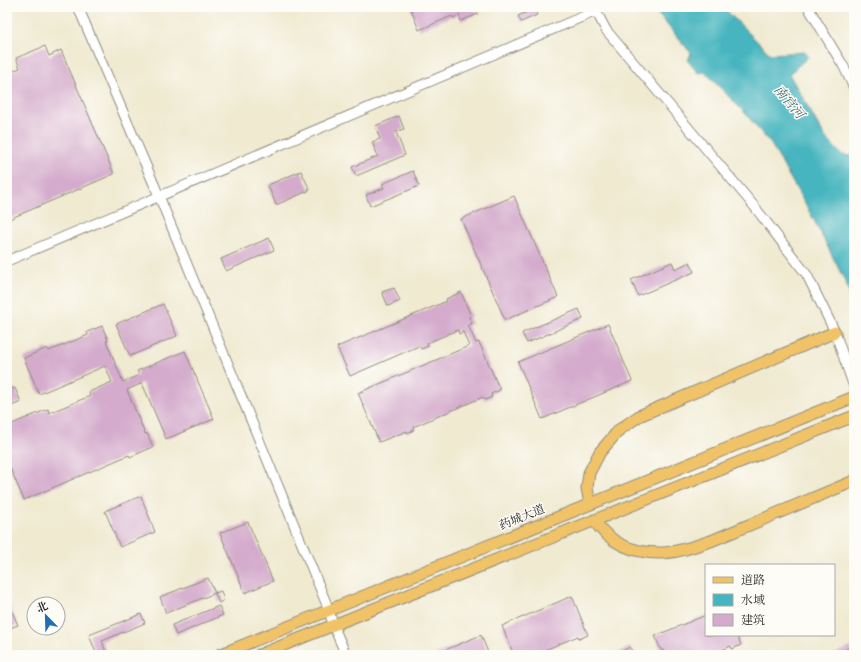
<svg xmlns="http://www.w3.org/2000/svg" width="861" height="662" font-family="'IM FELL Great Primer','Noto Serif SC',serif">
	<rect width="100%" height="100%" fill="#fdfcf7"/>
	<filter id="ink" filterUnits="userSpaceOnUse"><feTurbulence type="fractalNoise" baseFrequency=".025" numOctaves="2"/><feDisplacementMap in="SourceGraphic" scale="8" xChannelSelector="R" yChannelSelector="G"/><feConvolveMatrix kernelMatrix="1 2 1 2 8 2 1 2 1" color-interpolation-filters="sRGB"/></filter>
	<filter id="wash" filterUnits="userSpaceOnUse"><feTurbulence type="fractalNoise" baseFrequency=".012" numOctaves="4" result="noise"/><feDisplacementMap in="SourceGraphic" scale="16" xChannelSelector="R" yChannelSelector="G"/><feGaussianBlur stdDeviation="0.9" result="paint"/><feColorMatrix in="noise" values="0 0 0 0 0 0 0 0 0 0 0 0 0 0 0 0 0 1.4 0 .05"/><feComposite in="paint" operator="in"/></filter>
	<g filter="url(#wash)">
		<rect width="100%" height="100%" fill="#f0ead1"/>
		<path fill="#46b5bf" stroke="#387075" d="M 652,7 L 723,7 L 770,54 L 806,52 L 808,57 L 789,74 L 825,137 L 842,155 L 854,156 L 854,309 L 846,283 L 813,218 L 771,144 L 745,113 L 705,72 L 698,73 L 688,61 L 691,53 Z"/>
		<g id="blocks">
			<path fill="#d4abcc" d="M 410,7 L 475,7 L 478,14 L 461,21 L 459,15 L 453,18 L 452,16 L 419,30 Z
				M 534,9 L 537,15 L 521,22 L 518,16 Z
				M 45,46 L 49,56 L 61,50 L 114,174 L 7,220 L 7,73 L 20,68 L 16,58 Z
				M 399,116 L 404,129 L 396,132 L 405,155 L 356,176 L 352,167 L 378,156 L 372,142 L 380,139 L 375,126 Z
				M 301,171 L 310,190 L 276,205 L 268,185 Z
				M 413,171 L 419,186 L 370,206 L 366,195 L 384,188 L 382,184 Z
				M 514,196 L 558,297 L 505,320 L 461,219 Z
				M 269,238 L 274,250 L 226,271 L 221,259 Z
				M 672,262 L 675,269 L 690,262 L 694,272 L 638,296 L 631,280 Z
				M 394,288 L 400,301 L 388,306 L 382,292 Z
				M 461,292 L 471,316 L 469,317 L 472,324 L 468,325 L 476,343 L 479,342 L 500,390 L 491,394 L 492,397 L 485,400 L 483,397 L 413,427 L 414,430 L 407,433 L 407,431 L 379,442 L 358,393 L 469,346 L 463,332 L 459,334 L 458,330 L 427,343 L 428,346 L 421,349 L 419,346 L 350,376 L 337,347 L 447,301 L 446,299 Z
				M 163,304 L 177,336 L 130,356 L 116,324 Z
				M 579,309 L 583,319 L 527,343 L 522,333 Z
				M 608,324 L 632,381 L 542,419 L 518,362 Z
				M 102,326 L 108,340 L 106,341 L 123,382 L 139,375 L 137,371 L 185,351 L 214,419 L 166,439 L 142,383 L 127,390 L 145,434 L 147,433 L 153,447 L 130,457 L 129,455 L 24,500 L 7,461 L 7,426 L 48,409 L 49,413 L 90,396 L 89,392 L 112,382 L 105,366 L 39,394 L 24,358 L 47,348 L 49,351 L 88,335 L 87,332 Z
				M 15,388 L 21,402 L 7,408 L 7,391 Z
				M 141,496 L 155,532 L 120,547 L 105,511 Z
				M 248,522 L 273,581 L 245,593 L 220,533 Z
				M 208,578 L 215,593 L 166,613 L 160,597 Z
				M 221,591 L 224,600 L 219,603 L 215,593 Z
				M 572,596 L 588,635 L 579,639 L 578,636 L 533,655 L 514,655 L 502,626 Z
				M 7,600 L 18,625 L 7,629 Z
				M 219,606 L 223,615 L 176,635 L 172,625 Z
				M 141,614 L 145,623 L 102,641 L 107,655 L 97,655 L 89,635 Z
				M 706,615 L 706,635 L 737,635 L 741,645 L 732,649 L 731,646 L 710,655 L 666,655 L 663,650 L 661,650 L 655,636 Z
				M 481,635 L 489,655 L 433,655 Z
				M 630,647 L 634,655 L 611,655 L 624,650 Z
				M 851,647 L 854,655 L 832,655 Z"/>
		</g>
	</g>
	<g filter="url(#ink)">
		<use href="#blocks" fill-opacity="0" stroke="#8e8a7e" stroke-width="1"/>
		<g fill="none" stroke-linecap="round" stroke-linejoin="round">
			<defs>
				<path id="minor" d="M 78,7 L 159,196 L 329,610 L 333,625 L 346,655
					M 594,7 L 606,30 L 754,206 L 807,275 L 835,332 L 854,387
					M 808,7 L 844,67 L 854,88
					M 7,261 L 596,11"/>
				<path id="major" d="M 590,504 L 587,488 L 589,473 L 600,452 L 619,430 L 639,416 L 835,332
					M 594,520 C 609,543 633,553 660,553 C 677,553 695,546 711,541 L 854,481
					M 219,655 L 854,397
					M 259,655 L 854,416"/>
			</defs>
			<use href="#minor" stroke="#8e8a7e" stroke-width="11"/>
			<use href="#major" stroke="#8e8a7e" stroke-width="13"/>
			<use href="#minor" stroke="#fff" stroke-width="9"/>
			<use href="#major" stroke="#f1c369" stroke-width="11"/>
		</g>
	</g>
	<g text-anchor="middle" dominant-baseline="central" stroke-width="3" stroke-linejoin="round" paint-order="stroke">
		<g font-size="12" fill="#2b2b2b" stroke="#fdfcf7">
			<text transform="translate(522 517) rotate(-22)">药城大道</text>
		</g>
		<g font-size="13" font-style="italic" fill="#366266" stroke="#fdfcf7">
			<text transform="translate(789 102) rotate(50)">南官河</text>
		</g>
	</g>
	<rect width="861" height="662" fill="none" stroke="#fdfcf7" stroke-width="24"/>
	<rect x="705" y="564" width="130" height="72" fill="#fdfcf7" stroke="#a9a8a5"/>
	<rect x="713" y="577" width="20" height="6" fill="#f1c369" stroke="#a9a8a5"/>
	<text x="741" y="584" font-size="12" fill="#2b2b2b">道路</text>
	<rect x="713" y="594" width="20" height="12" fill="#46b5bf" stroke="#a9a8a5"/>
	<text x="741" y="604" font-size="12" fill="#2b2b2b">水域</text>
	<rect x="713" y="614" width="20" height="12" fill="#d4abcc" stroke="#a9a8a5"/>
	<text x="741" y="624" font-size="12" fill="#2b2b2b">建筑</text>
	<g transform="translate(46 616) rotate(337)"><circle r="19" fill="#fdfcf7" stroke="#a9a8a5"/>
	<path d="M0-3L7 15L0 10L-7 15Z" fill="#1f6fb2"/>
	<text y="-6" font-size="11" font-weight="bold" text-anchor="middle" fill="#2b2b2b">北</text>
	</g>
</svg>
